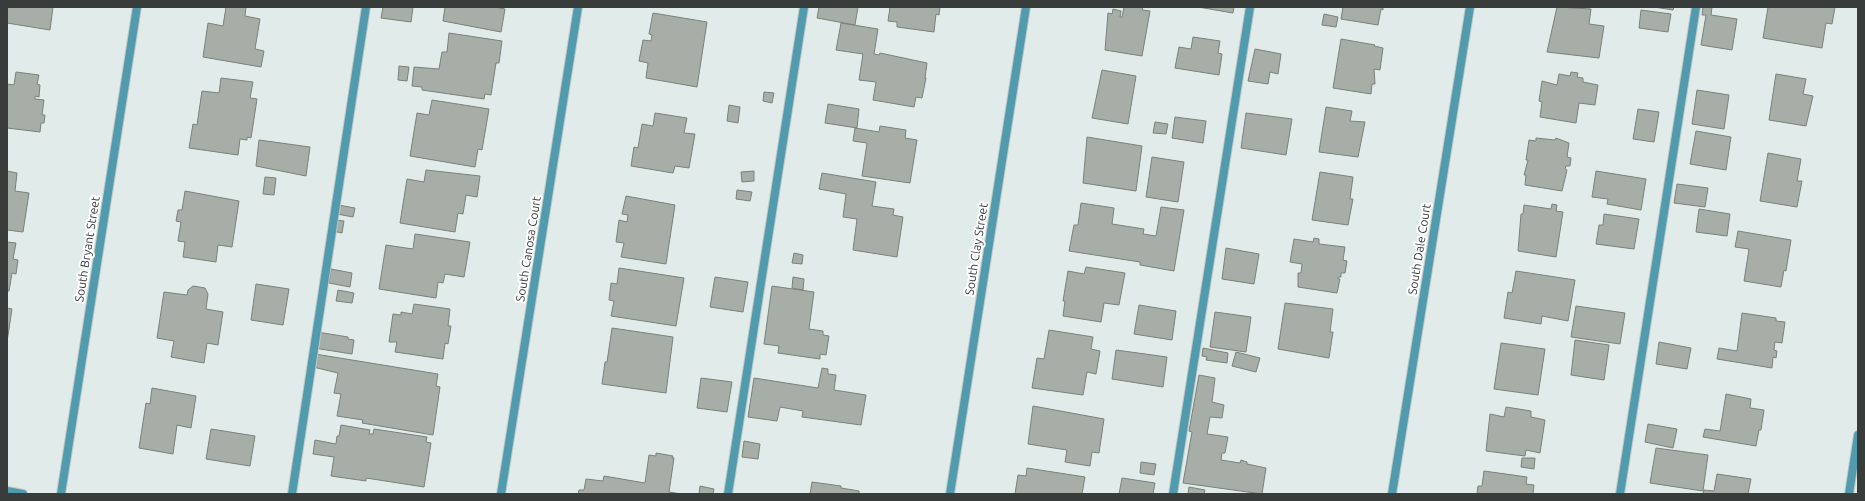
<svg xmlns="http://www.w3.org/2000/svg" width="1865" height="501" font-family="Ubuntu,sans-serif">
	<rect width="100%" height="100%" fill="#e1ecea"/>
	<path fill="#a7aea7" stroke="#7a817b" d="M 7,7 L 53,7 L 50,30 L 7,23 Z
		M 226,7 L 246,7 L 245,16 L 260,19 L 255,49 L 264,51 L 261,67 L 203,57 L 208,23 L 223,26 Z
		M 383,7 L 413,7 L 411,22 L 381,18 Z
		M 445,7 L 495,7 L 505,9 L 501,32 L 443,21 Z
		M 819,7 L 858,7 L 855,25 L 817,18 Z
		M 890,7 L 940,7 L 939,15 L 936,14 L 934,32 L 897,27 L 897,22 L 888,21 Z
		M 1124,7 L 1143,7 L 1142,10 L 1150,11 L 1142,56 L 1105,50 L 1108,13 L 1112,14 L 1113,9 L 1121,11 L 1120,17 L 1122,17 Z
		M 1198,7 L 1234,7 L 1233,13 Z
		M 1343,7 L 1383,7 L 1383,10 L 1381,9 L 1378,25 L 1341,19 Z
		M 1557,7 L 1591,9 L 1589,24 L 1604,26 L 1599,58 L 1547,52 Z
		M 1654,7 L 1674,7 L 1673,10 Z
		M 1703,7 L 1712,7 L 1711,15 L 1737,19 L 1732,50 L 1701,45 L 1706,15 L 1702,15 Z
		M 1768,7 L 1835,7 L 1832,24 L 1826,23 L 1822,48 L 1763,38 Z
		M 1641,10 L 1671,14 L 1668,32 L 1639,28 Z
		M 653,13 L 707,22 L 697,87 L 646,78 L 648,63 L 639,61 L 643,40 L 651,41 L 652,35 L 649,34 Z
		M 1324,14 L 1338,17 L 1336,27 L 1322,25 Z
		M 841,23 L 878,29 L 874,54 L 879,55 L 880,53 L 927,63 L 925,78 L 926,78 L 922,98 L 916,97 L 914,107 L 873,100 L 876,82 L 859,80 L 863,54 L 836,50 Z
		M 449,33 L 502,41 L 499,63 L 496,63 L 491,95 L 485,94 L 484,99 L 422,90 L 422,87 L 412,86 L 414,67 L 439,69 L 442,52 L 447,52 Z
		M 1193,37 L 1220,41 L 1218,53 L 1222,54 L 1219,75 L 1175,68 L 1179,47 L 1191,49 Z
		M 1341,39 L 1375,45 L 1374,46 L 1383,48 L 1380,70 L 1374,69 L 1375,84 L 1372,84 L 1371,94 L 1333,88 Z
		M 1255,49 L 1281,54 L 1278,74 L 1270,72 L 1268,84 L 1248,81 Z
		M 399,66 L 409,67 L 407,81 L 398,80 Z
		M 1102,70 L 1136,76 L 1128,124 L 1092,118 Z
		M 16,72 L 39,75 L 37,84 L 40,85 L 39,97 L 35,96 L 35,99 L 44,100 L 42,115 L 45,115 L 44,123 L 41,123 L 40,132 L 7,128 L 7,84 L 14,85 Z
		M 1571,72 L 1578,73 L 1577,77 L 1583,78 L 1583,82 L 1598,85 L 1595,105 L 1579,103 L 1576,123 L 1540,117 L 1542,102 L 1539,101 L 1542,81 L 1557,85 L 1559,74 L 1570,76 Z
		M 1776,74 L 1806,79 L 1803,94 L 1813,96 L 1806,126 L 1769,120 Z
		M 221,78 L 253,82 L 250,98 L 257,99 L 251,138 L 247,137 L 247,140 L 240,139 L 238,155 L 189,148 L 193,124 L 197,125 L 202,91 L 219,93 Z
		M 1697,90 L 1729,95 L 1724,129 L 1692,124 Z
		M 764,92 L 774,93 L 772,103 L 763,101 Z
		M 432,100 L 489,109 L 482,150 L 478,149 L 475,167 L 410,156 L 417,113 L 429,115 Z
		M 828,104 L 859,109 L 857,128 L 825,123 Z
		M 729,105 L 740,107 L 738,123 L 727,121 Z
		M 1326,107 L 1352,111 L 1350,121 L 1365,122 L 1358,157 L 1319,152 Z
		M 1638,109 L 1659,112 L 1654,142 L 1633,139 Z
		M 655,113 L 687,118 L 684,133 L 695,134 L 689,168 L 675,166 L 673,173 L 631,166 L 634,147 L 638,148 L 642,124 L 653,126 Z
		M 1246,113 L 1292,119 L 1286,155 L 1241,148 Z
		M 1175,117 L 1206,121 L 1203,143 L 1172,138 Z
		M 1155,122 L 1168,124 L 1166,134 L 1153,133 Z
		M 880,126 L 906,130 L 905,138 L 917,140 L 910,183 L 862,176 L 867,143 L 853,141 L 855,128 L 879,132 Z
		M 1696,131 L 1731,137 L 1726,170 L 1690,164 Z
		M 1087,137 L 1142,146 L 1136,191 L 1083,183 Z
		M 1536,138 L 1555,140 L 1556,138 L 1569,143 L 1567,157 L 1571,158 L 1570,166 L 1566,166 L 1565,169 L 1567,170 L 1562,191 L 1525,185 L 1526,175 L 1524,175 L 1528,160 L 1526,160 L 1529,140 L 1536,141 Z
		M 259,140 L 310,147 L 306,176 L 256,166 Z
		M 1768,153 L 1801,159 L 1797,181 L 1802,181 L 1797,207 L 1760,201 Z
		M 1152,157 L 1184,162 L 1178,202 L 1146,197 Z
		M 426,170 L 480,176 L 477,197 L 466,195 L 463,214 L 458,213 L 455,232 L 400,223 L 407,179 L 424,182 Z
		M 7,171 L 17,173 L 15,191 L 29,193 L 23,232 L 7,230 Z
		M 754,171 L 754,181 L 742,182 L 741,172 Z
		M 1596,171 L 1646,179 L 1641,210 L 1607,204 L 1608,199 L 1592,197 Z
		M 1320,172 L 1353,177 L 1350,199 L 1353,199 L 1348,225 L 1312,220 Z
		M 822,173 L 876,182 L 872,206 L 894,209 L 893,215 L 903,217 L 897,257 L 853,250 L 857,219 L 843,217 L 846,194 L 819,189 Z
		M 265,177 L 276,178 L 274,195 L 263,194 Z
		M 1677,184 L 1708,188 L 1705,207 L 1674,203 Z
		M 737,190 L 752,192 L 750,201 L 736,199 Z
		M 185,191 L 239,201 L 232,247 L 218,245 L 216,262 L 183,257 L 185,242 L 178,241 L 181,222 L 176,221 L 178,210 L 182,210 Z
		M 626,196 L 675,205 L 666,264 L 621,257 L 624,243 L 616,242 L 619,220 L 627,222 L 628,215 L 622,214 Z
		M 1081,203 L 1114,208 L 1112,224 L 1144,229 L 1143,234 L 1156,236 L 1161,207 L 1184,210 L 1174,271 L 1140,265 L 1140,262 L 1069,251 L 1074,225 L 1078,225 Z
		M 1552,204 L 1557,205 L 1556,211 L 1563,212 L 1556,257 L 1518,251 L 1521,214 L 1523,214 L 1524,205 L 1551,209 Z
		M 338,205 L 355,208 L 353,217 L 337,214 Z
		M 1699,209 L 1730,214 L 1727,236 L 1696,232 Z
		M 1604,214 L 1639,219 L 1634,249 L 1596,244 L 1599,225 L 1603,225 Z
		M 335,220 L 344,221 L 342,233 L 333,231 Z
		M 1738,231 L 1791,240 L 1786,271 L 1784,270 L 1781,287 L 1744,281 L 1749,249 L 1735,247 Z
		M 415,234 L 470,242 L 464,277 L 445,274 L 443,283 L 438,282 L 436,298 L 379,289 L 386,245 L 413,249 Z
		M 1314,238 L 1319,239 L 1319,244 L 1345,247 L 1343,260 L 1347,261 L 1345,273 L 1341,273 L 1341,277 L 1338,277 L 1338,279 L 1340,279 L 1337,293 L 1298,287 L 1298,273 L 1301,273 L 1302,264 L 1290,262 L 1294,239 L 1313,242 Z
		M 7,242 L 16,243 L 13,259 L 18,260 L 16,274 L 12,273 L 9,291 L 7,291 Z
		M 1226,248 L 1259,254 L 1254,284 L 1222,279 Z
		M 794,253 L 803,255 L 802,264 L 792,263 Z
		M 1086,267 L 1125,273 L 1119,305 L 1104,303 L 1101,322 L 1063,316 L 1065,301 L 1063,301 L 1068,271 L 1084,274 Z
		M 619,268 L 684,278 L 676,326 L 611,316 L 614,301 L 609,300 L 611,283 L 617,284 Z
		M 331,269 L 352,273 L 350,287 L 329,283 Z
		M 1516,271 L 1575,280 L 1568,321 L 1542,316 L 1541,324 L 1504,318 L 1508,292 L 1512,293 Z
		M 715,277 L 748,282 L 743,312 L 710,307 Z
		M 793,277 L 804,279 L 803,290 L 792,288 Z
		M 256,284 L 289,289 L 283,325 L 251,320 Z
		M 193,286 L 205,288 L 208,294 L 206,309 L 223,312 L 218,345 L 207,343 L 204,363 L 171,357 L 174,341 L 157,338 L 164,292 L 187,295 L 188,290 Z
		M 772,286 L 814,292 L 809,329 L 823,331 L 823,335 L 829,336 L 826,355 L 820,354 L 820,359 L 778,353 L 779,346 L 764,344 Z
		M 338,290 L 354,293 L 352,303 L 336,301 Z
		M 1285,303 L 1333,309 L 1330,332 L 1333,332 L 1329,358 L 1278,349 Z
		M 414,304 L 450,309 L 448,326 L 451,326 L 448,344 L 445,343 L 443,359 L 395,352 L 397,342 L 389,342 L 393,314 L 401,315 L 401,312 L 412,314 Z
		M 1139,305 L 1176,311 L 1172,340 L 1134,334 Z
		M 1576,306 L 1625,313 L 1620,344 L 1571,337 Z
		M 7,308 L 12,309 L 7,342 Z
		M 1215,312 L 1251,317 L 1246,352 L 1210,347 Z
		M 1742,313 L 1776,318 L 1776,321 L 1785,322 L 1782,343 L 1775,342 L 1774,350 L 1777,351 L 1776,358 L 1773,357 L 1772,368 L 1717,359 L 1719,348 L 1737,351 Z
		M 612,328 L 673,337 L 666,393 L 602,384 L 605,362 L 607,362 Z
		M 1049,330 L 1093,337 L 1091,349 L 1100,351 L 1096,374 L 1087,372 L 1083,395 L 1032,388 L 1037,358 L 1044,359 Z
		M 317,332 L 348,337 L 348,339 L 354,340 L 352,354 L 314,348 Z
		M 1575,340 L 1609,345 L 1604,380 L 1571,375 Z
		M 1659,342 L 1691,348 L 1687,369 L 1656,364 Z
		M 1501,343 L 1545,349 L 1538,395 L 1494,389 Z
		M 1203,348 L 1228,353 L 1227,363 L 1206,360 L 1207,357 L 1202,356 Z
		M 1116,350 L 1167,357 L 1163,387 L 1112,379 Z
		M 1236,352 L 1260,358 L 1256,372 L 1232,366 Z
		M 315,354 L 438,374 L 436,386 L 440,387 L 433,435 L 362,423 L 363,420 L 337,416 L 341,394 L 334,393 L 338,373 L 313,367 Z
		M 822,368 L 828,369 L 828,374 L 836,375 L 834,390 L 866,395 L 861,425 L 802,417 L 803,411 L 780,407 L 777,421 L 748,417 L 754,378 L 818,388 Z
		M 1199,375 L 1215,378 L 1212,402 L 1224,405 L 1222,418 L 1210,417 L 1207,434 L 1228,437 L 1225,453 L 1222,453 L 1221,460 L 1240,463 L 1241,460 L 1247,462 L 1247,464 L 1266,468 L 1262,494 L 1183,483 L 1192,432 L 1189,431 Z
		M 701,378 L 732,382 L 727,412 L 697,408 Z
		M 152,388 L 196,396 L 191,428 L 177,425 L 173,454 L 139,448 L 146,403 L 150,404 Z
		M 1726,394 L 1751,399 L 1750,408 L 1764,410 L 1761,430 L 1759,430 L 1756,446 L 1703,437 L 1705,429 L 1720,431 Z
		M 1033,406 L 1104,419 L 1099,453 L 1092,452 L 1090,466 L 1065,462 L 1067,450 L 1028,444 Z
		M 1506,407 L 1531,411 L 1531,417 L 1545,420 L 1540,453 L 1526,450 L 1525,456 L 1486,451 L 1490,414 L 1504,417 Z
		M 1648,424 L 1677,429 L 1673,448 L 1645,442 Z
		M 341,425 L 370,430 L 369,434 L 373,434 L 374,429 L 427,437 L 426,442 L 431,443 L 424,487 L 366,478 L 366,481 L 331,476 L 334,457 L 313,454 L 315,440 L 336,444 L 337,436 L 339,436 Z
		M 211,429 L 255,436 L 250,466 L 206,459 Z
		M 744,441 L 760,444 L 758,459 L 742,457 Z
		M 1656,448 L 1708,455 L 1703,491 L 1650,483 Z
		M 656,453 L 673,456 L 672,458 L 674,458 L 669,492 L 682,494 L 578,494 L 579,490 L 584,490 L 586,479 L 603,481 L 604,476 L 645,483 L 649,455 L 656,456 Z
		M 1522,458 L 1535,458 L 1534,469 L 1521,467 Z
		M 1141,462 L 1156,464 L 1154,475 L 1140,473 Z
		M 1027,468 L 1085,477 L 1082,494 L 1015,494 L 1018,475 L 1026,476 Z
		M 1484,471 L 1527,477 L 1526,484 L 1534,485 L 1533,494 L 1477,494 L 1478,486 L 1482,486 Z
		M 1717,474 L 1751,479 L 1748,494 L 1703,494 L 1704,490 L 1714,491 Z
		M 1122,478 L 1155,483 L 1153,494 L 1119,494 Z
		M 812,482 L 841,486 L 841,488 L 859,491 L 859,494 L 810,494 Z
		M 700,486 L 714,489 L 713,494 L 699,494 Z
		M 1189,487 L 1205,490 L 1204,494 L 1188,494 Z"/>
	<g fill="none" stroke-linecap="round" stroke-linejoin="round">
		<defs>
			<path id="service" d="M 292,494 L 366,7
				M 728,494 L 804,7
				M 1173,494 L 1250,7
				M 1620,494 L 1696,7"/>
			<path id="minor" d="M 61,494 L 137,7
				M 501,494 L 578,7
				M 950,494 L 1026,7
				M 1392,494 L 1470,7
				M 1849,494 L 1858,435"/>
			<path id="tertiary" d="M 7,491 L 23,494"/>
		</defs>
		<use href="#service" stroke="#bfc9c7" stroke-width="10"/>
		<use href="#minor" stroke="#bfc9c7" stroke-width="10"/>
		<use href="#tertiary" stroke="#bfc9c7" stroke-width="10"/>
		<use href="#service" stroke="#529aad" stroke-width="8"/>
		<use href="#minor" stroke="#529aad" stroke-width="8"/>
		<use href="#tertiary" stroke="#529aad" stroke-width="8"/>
	</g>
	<g text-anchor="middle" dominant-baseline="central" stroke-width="4" stroke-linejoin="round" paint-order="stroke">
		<g font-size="12" fill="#383d3c" stroke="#fff">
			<text transform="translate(87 249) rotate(-81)">South Bryant Street</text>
			<text transform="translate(528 249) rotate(-81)">South Canosa Court</text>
			<text transform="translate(976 249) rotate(-81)">South Clay Street</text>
			<text transform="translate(1419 249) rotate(-81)">South Dale Court</text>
		</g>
	</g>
	<rect width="1865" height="501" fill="none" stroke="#383d3c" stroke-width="16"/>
</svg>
